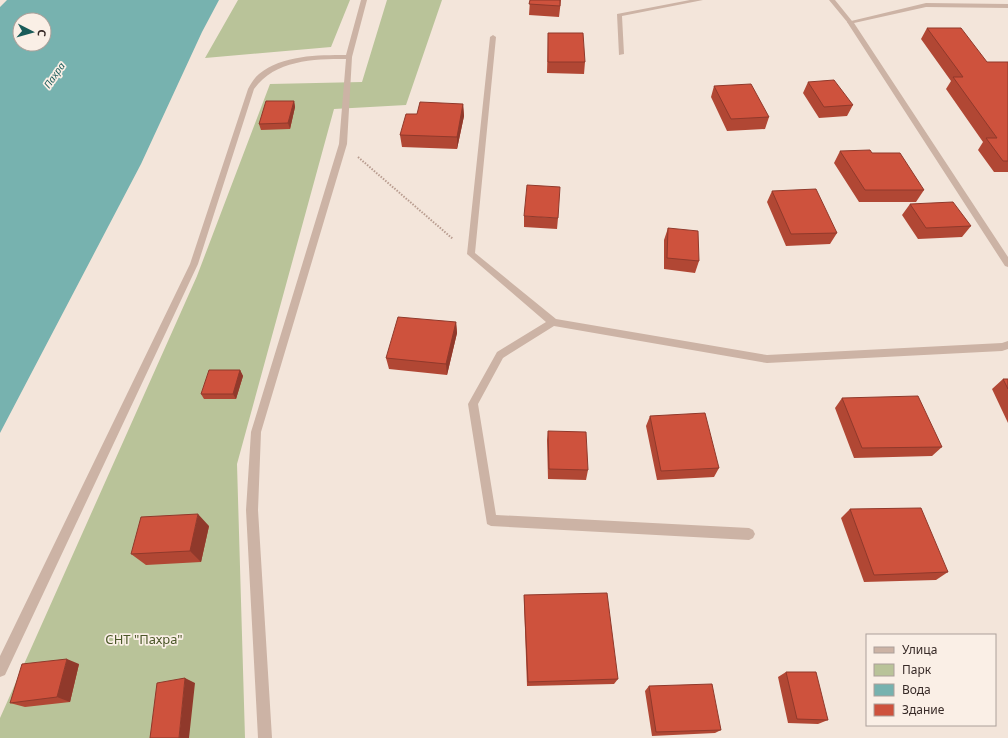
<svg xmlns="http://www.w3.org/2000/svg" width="1008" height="738" font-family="'Noto Sans',sans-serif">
	<rect width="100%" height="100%" fill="#f3e5da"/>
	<path fill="#b9c399" d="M 238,0 L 350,0 L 331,47 L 205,58 Z
		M 387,0 L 442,0 L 406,105 L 334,109 L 237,464 L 245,738 L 0,738 L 0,718 L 197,276 L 270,84 L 362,82 Z"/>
	<path fill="#77b2af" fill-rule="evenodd" d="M 7,0 L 219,0 L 202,32 L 141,164 L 0,433 L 0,7 ZM 20,20 L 44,20 L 44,44 L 20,44 Z"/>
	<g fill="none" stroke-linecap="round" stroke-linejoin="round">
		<path stroke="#b89c8f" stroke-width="2" stroke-dasharray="1.5 1.5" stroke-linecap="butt" d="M 358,157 L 453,239"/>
		<path fill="#ccb3a5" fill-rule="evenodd" d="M 361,0 L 367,0 L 352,57 L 347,144 L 261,432 L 258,510 L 272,738 L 258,738 L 246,510 L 251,432 L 339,144 L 346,59 C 313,59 275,60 254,89 L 198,264 L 5,675 L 0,677 L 0,656 L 190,264 L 248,89 C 251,84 254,78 259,74 C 282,55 318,55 346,55 Z
			M 690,0 L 703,0 L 622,16 L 624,54 L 619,55 L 617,14 Z
			M 829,0 L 835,0 L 852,21 L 852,23 L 848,23 Z
			M 493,35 L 496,37 L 475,253 L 556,319 L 767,355 L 1002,343 L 1008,341 L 1008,349 L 1002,351 L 767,363 L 554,326 L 503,358 L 478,404 L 496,515 L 749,528 L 753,530 L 755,534 L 753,538 L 749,540 L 491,526 L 487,524 L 468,404 L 497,352 L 546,322 L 467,254 L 490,37 Z"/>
		<path fill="#ccb3a5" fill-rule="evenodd" d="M 926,3 L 1008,4 L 1008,8 L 926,7 L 854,23 L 1008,257 L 1008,267 L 1005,266 L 847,22 Z"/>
	</g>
	<path fill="#b14734" d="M 530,0 L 561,0 L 559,17 L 529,15 Z
		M 927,28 L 987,62 L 1008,62 L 1008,172 L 994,172 L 978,150 L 983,142 L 946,89 L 951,81 L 921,39 Z
		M 548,33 L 585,62 L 584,74 L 547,73 Z
		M 808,82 L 853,105 L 847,116 L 819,118 L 803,93 Z
		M 714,86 L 769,117 L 765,129 L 727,131 L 711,97 Z
		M 294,101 L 295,107 L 290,129 L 261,130 L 259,124 Z
		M 463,104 L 464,116 L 457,149 L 402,147 L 400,135 L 417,114 Z
		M 840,151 L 872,153 L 924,190 L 916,202 L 859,202 L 834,163 Z
		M 772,191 L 837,233 L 830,244 L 786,246 L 767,202 Z
		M 910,204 L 971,226 L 962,237 L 918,239 L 902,215 Z
		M 524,216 L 558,218 L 557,229 L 524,227 Z
		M 668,228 L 699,261 L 695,273 L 664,269 L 664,240 Z
		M 456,322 L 457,333 L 447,375 L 389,369 L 386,358 Z
		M 240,370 L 243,376 L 236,399 L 204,399 L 201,394 Z
		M 1003,379 L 1008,379 L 1008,423 L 992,389 Z
		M 842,398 L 942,447 L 932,456 L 854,458 L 835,408 Z
		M 650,416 L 719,468 L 714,477 L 657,480 L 646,426 Z
		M 548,431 L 588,470 L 586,480 L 548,479 L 547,440 Z
		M 850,509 L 948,572 L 936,580 L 864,582 L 841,518 Z
		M 209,526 L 201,562 L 146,565 L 131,554 Z
		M 524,595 L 618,679 L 614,684 L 527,686 L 524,602 Z
		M 79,664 L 70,702 L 25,707 L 10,703 Z
		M 786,672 L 828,720 L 818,724 L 788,723 L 778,677 Z
		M 649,686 L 721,730 L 715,733 L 652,736 L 645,691 Z"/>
	<path fill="#90392b" d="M 294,101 L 295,107 L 290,129 L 288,123 Z
		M 463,104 L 464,116 L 457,149 L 457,137 Z
		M 456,322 L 457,333 L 447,375 L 446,364 Z
		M 240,370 L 243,376 L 236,399 L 233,394 Z
		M 198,514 L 209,526 L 201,562 L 190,551 Z
		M 67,659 L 79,664 L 70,702 L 57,697 Z
		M 185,678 L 195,683 L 189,738 L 179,738 Z"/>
	<path fill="#ce523d" stroke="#90392b" d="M 530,0 L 560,0 L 560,6 L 529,4 Z
		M 927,28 L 961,28 L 987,62 L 1008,62 L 1008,161 L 1003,161 L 986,138 L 997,138 L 953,77 L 963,77 Z
		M 548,33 L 583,33 L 585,62 L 548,62 Z
		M 834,80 L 853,105 L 824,107 L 808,82 Z
		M 751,84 L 769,117 L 731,119 L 714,86 Z
		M 266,101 L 294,101 L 288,123 L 259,124 Z
		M 420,102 L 463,104 L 457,137 L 400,135 L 406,114 L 417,114 Z
		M 870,150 L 872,153 L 900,153 L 924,190 L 865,190 L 840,151 Z
		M 527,185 L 560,187 L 558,218 L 524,216 Z
		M 816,189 L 837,233 L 791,234 L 772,191 Z
		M 953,202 L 971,226 L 926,228 L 910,204 Z
		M 668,228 L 698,231 L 699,261 L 667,258 Z
		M 398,317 L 456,322 L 446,364 L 386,358 Z
		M 209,370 L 240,370 L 233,394 L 201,394 Z
		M 1003,379 L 1008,379 L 1008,389 Z
		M 918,396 L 942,447 L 862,448 L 842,398 Z
		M 705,413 L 719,468 L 661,471 L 650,416 Z
		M 548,431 L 586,432 L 588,470 L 549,469 Z
		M 921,508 L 948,572 L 874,575 L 850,509 Z
		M 198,514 L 190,551 L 131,554 L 141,517 Z
		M 607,593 L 618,679 L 528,682 L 524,595 Z
		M 67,659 L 57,697 L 10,703 L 22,664 Z
		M 786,672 L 816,672 L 828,720 L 797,719 Z
		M 185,678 L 179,738 L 150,738 L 157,683 Z
		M 712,684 L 721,730 L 656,732 L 649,686 Z"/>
	<g text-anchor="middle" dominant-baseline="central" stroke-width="3.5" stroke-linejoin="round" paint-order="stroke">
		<g font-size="10" font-style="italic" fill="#1a5b59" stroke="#faefe6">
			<text transform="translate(54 75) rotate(-55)">Пахра</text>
		</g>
		<g font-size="13" fill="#4b5729" stroke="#faefe6">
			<text x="144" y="639">СНТ "Пахра"</text>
		</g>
	</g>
	<rect x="866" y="634" width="130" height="92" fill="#faefe6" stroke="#aca09a"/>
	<rect x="874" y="647" width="20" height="6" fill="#ccb3a5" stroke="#aca09a"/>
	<text x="902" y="654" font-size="12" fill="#372a27">Улица</text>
	<rect x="874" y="664" width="20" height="12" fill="#b9c399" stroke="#aca09a"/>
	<text x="902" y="674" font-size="12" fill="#372a27">Парк</text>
	<rect x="874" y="684" width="20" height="12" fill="#77b2af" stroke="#aca09a"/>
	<text x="902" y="694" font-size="12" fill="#372a27">Вода</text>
	<rect x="874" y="704" width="20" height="12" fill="#ce523d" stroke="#aca09a"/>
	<text x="902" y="714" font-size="12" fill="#372a27">Здание</text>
	<g transform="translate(32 32) rotate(96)"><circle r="19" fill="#faefe6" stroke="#aca09a"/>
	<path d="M0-3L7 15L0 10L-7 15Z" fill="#1a5b59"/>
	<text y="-6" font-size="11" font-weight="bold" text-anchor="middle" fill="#372a27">С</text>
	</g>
</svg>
